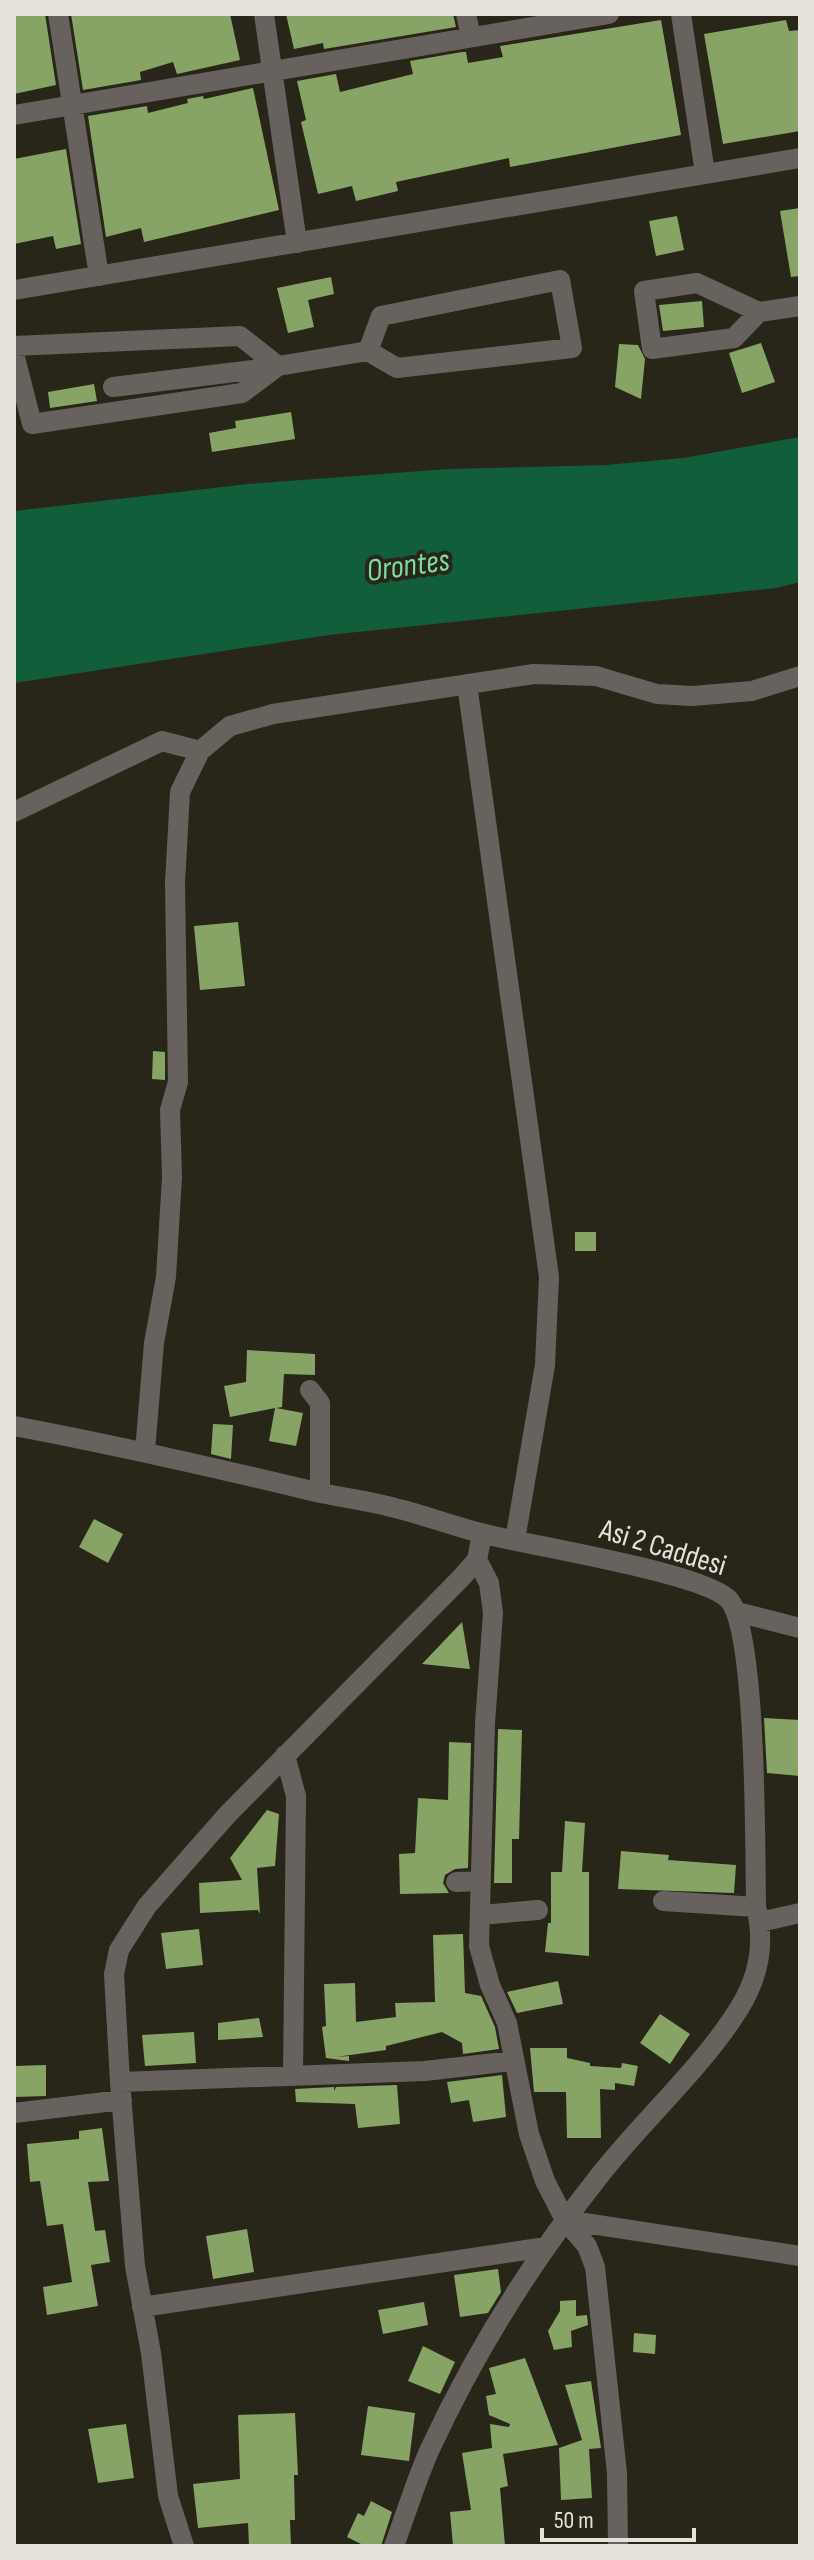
<svg xmlns="http://www.w3.org/2000/svg" width="814" height="2560" font-family="'Sofia Sans Condensed',sans-serif">
	<rect width="100%" height="100%" fill="#282619"/>
	<path fill="#125d3a" d="M 800,437 L 800,582 L 776,588 L 329,635 L 14,683 L 14,511 L 248,484 L 449,469 L 606,465 L 683,458 Z"/>
	<path fill="#87a365" d="M 14,14 L 45,14 L 56,85 L 14,94 Z
		M 71,14 L 230,14 L 240,60 L 177,74 L 173,62 L 140,72 L 141,80 L 83,90 Z
		M 286,14 L 453,14 L 456,27 L 324,49 L 323,43 L 294,49 Z
		M 661,20 L 681,135 L 510,167 L 509,158 L 396,182 L 398,191 L 356,201 L 352,186 L 318,194 L 301,122 L 306,120 L 297,81 L 336,74 L 340,92 L 413,74 L 410,61 L 462,52 L 466,52 L 468,63 L 503,57 L 500,46 Z
		M 786,20 L 789,31 L 800,30 L 800,131 L 723,144 L 704,34 Z
		M 253,88 L 279,210 L 144,242 L 141,228 L 106,237 L 88,116 L 147,106 L 148,113 L 188,103 L 187,99 L 203,96 L 204,99 Z
		M 66,149 L 81,244 L 56,249 L 53,236 L 14,244 L 14,159 Z
		M 800,208 L 800,276 L 791,277 L 780,211 Z
		M 677,216 L 684,250 L 656,256 L 649,221 Z
		M 331,277 L 334,294 L 308,300 L 314,327 L 288,333 L 277,288 Z
		M 702,301 L 704,327 L 663,331 L 659,305 Z
		M 761,343 L 775,382 L 742,393 L 729,353 Z
		M 619,344 L 638,345 L 645,359 L 641,399 L 615,387 Z
		M 94,384 L 97,401 L 50,408 L 48,392 Z
		M 291,412 L 295,439 L 212,452 L 209,433 L 236,428 L 235,421 Z
		M 238,922 L 245,986 L 200,990 L 194,926 Z
		M 153,1051 L 165,1052 L 165,1080 L 152,1079 Z
		M 575,1232 L 596,1232 L 596,1251 L 575,1251 Z
		M 247,1350 L 315,1354 L 315,1375 L 284,1374 L 282,1407 L 276,1408 L 303,1413 L 296,1446 L 269,1441 L 275,1408 L 230,1417 L 224,1386 L 246,1382 Z
		M 213,1424 L 233,1425 L 231,1459 L 211,1454 Z
		M 94,1519 L 123,1534 L 108,1563 L 79,1547 Z
		M 462,1622 L 470,1669 L 422,1664 Z
		M 764,1718 L 800,1720 L 800,1776 L 767,1773 Z
		M 498,1729 L 522,1730 L 519,1839 L 512,1839 L 512,1883 L 494,1883 Z
		M 449,1742 L 471,1743 L 468,1868 L 455,1869 L 445,1875 L 443,1883 L 449,1893 L 400,1894 L 399,1854 L 415,1853 L 418,1798 L 448,1800 Z
		M 267,1810 L 279,1814 L 275,1866 L 257,1868 L 260,1914 L 258,1910 L 200,1913 L 199,1883 L 242,1880 L 230,1858 Z
		M 565,1821 L 585,1823 L 582,1872 L 589,1872 L 589,1956 L 545,1952 L 548,1923 L 551,1923 L 551,1872 L 562,1872 Z
		M 621,1851 L 669,1855 L 668,1860 L 736,1865 L 734,1893 L 618,1889 Z
		M 199,1929 L 203,1965 L 166,1969 L 161,1933 Z
		M 463,1934 L 465,1993 L 481,1996 L 495,2027 L 499,2049 L 463,2054 L 462,2043 L 442,2032 L 386,2046 L 386,2050 L 336,2057 L 349,2056 L 349,2061 L 326,2058 L 322,2027 L 326,2026 L 324,1984 L 355,1983 L 356,2022 L 396,2017 L 395,2003 L 435,2002 L 433,1935 Z
		M 558,1981 L 563,2004 L 517,2013 L 507,1992 Z
		M 660,2014 L 690,2034 L 670,2064 L 640,2043 Z
		M 259,2018 L 263,2037 L 218,2040 L 218,2023 Z
		M 194,2032 L 196,2063 L 145,2066 L 142,2035 Z
		M 530,2048 L 567,2048 L 567,2058 L 590,2063 L 590,2066 L 621,2068 L 622,2063 L 638,2066 L 634,2086 L 615,2083 L 615,2090 L 600,2089 L 601,2138 L 567,2138 L 566,2092 L 534,2092 Z
		M 46,2065 L 46,2096 L 14,2097 L 14,2066 Z
		M 502,2075 L 506,2117 L 473,2122 L 469,2100 L 451,2103 L 447,2082 Z
		M 397,2085 L 400,2124 L 358,2128 L 355,2104 L 296,2102 L 295,2089 L 334,2087 L 334,2091 L 336,2087 Z
		M 102,2128 L 109,2181 L 88,2182 L 95,2231 L 105,2230 L 110,2262 L 91,2265 L 98,2306 L 47,2315 L 43,2287 L 72,2282 L 63,2224 L 47,2226 L 40,2181 L 30,2182 L 27,2144 L 79,2139 L 79,2131 Z
		M 247,2229 L 254,2272 L 213,2279 L 206,2236 Z
		M 498,2269 L 501,2292 L 488,2313 L 460,2317 L 454,2275 Z
		M 576,2300 L 576,2316 L 587,2315 L 588,2325 L 571,2331 L 572,2347 L 554,2350 L 548,2331 L 560,2311 L 560,2301 Z
		M 424,2302 L 428,2325 L 383,2334 L 378,2310 Z
		M 634,2333 L 656,2335 L 655,2354 L 633,2352 Z
		M 423,2346 L 455,2362 L 440,2394 L 408,2381 Z
		M 525,2358 L 558,2445 L 503,2454 L 508,2486 L 500,2488 L 505,2546 L 453,2546 L 450,2512 L 471,2510 L 462,2453 L 492,2448 L 490,2424 L 509,2427 L 510,2424 L 489,2415 L 486,2396 L 496,2394 L 489,2368 Z
		M 591,2381 L 601,2448 L 589,2449 L 592,2498 L 561,2500 L 559,2448 L 582,2440 L 565,2385 Z
		M 368,2406 L 415,2413 L 409,2461 L 361,2455 Z
		M 295,2413 L 298,2475 L 294,2475 L 295,2520 L 290,2520 L 291,2546 L 249,2546 L 248,2523 L 198,2528 L 193,2484 L 240,2479 L 238,2415 Z
		M 126,2424 L 134,2478 L 98,2483 L 88,2429 Z
		M 371,2501 L 392,2512 L 381,2546 L 365,2546 L 347,2537 L 358,2513 L 364,2516 Z"/>
	<g fill="none" stroke-linecap="round" stroke-linejoin="round">
		<path stroke="#67625d" stroke-width="20" d="M 58,14 L 99,276
			M 264,14 L 297,243
			M 466,14 L 471,37
			M 681,14 L 705,173
			M 14,115 L 609,14
			M 14,290 L 800,158
			M 759,312 L 734,338 L 652,349 L 644,291 L 697,283 L 759,312 L 800,306
			M 14,346 L 240,336 L 278,366 L 368,351 L 397,368 L 572,348 L 560,280 L 381,316 L 368,351
			M 14,354 L 32,424 L 242,393 L 278,366
			M 113,387 L 276,367
			M 467,684 L 549,1277 L 545,1365 L 515,1540
			M 14,812 L 162,741 L 200,751
			M 310,1390 L 320,1403 L 320,1493
			M 14,1426 C 115,1445 216,1468 316,1492 C 344,1498 372,1501 399,1509 C 427,1516 453,1526 481,1533 C 524,1545 709,1573 730,1601 C 757,1638 755,1852 756,1907 C 765,1942 759,1976 740,2007 C 704,2066 644,2119 600,2175 C 534,2258 475,2352 430,2449 C 416,2480 406,2514 394,2546
			M 145,1451 L 154,1343 L 166,1277 L 172,1177 L 170,1110 L 178,1082 L 175,883 L 180,792 L 200,751 L 230,726 L 273,714 L 534,674 L 596,676 L 657,694 L 692,696 L 752,691 L 800,676
			M 477,1560 L 489,1583 L 493,1613 L 485,1723 L 479,1946 L 490,1985 L 507,2023 L 529,2134 L 545,2181 L 565,2220 L 587,2246 L 595,2267 L 617,2473 L 618,2546
			M 737,1612 L 800,1628
			M 285,1755 L 296,1796 L 293,2076
			M 456,1882 L 480,1881
			M 663,1901 L 756,1907
			M 480,1915 L 538,1910
			M 760,1922 L 800,1913
			M 120,2082 L 425,2071 L 512,2061
			M 14,2113 L 122,2100
			M 565,2220 L 800,2256
			M 142,2307 L 546,2247
			M 184,2546 L 168,2496 L 151,2353 L 135,2266 L 120,2082 L 114,1974 L 119,1950 L 147,1906 L 227,1815 L 461,1578 L 477,1560 L 482,1534"/>
	</g>
	<g text-anchor="middle" dominant-baseline="central" stroke-width="8" stroke-linejoin="round" paint-order="stroke">
		<g font-size="30" fill="#e4e2da" stroke="#282619">
			<text transform="translate(663 1548) rotate(17)">Asi 2 Caddesi</text>
		</g>
		<g font-size="32" font-style="italic" fill="#7bdca5" stroke="#282619">
			<text transform="translate(408 566) rotate(-8)">Orontes</text>
		</g>
	</g>
	<rect width="814" height="2560" fill="none" stroke="#e4e2da" stroke-width="32"/>
	<path d="M542 2528v12h152v-12" fill="none" stroke="#e4e2da" stroke-width="4"/>
	<text x="554" y="2528" font-size="24" fill="#e4e2da" stroke="#282619" stroke-width="6" paint-order="stroke">50 m</text>
</svg>
